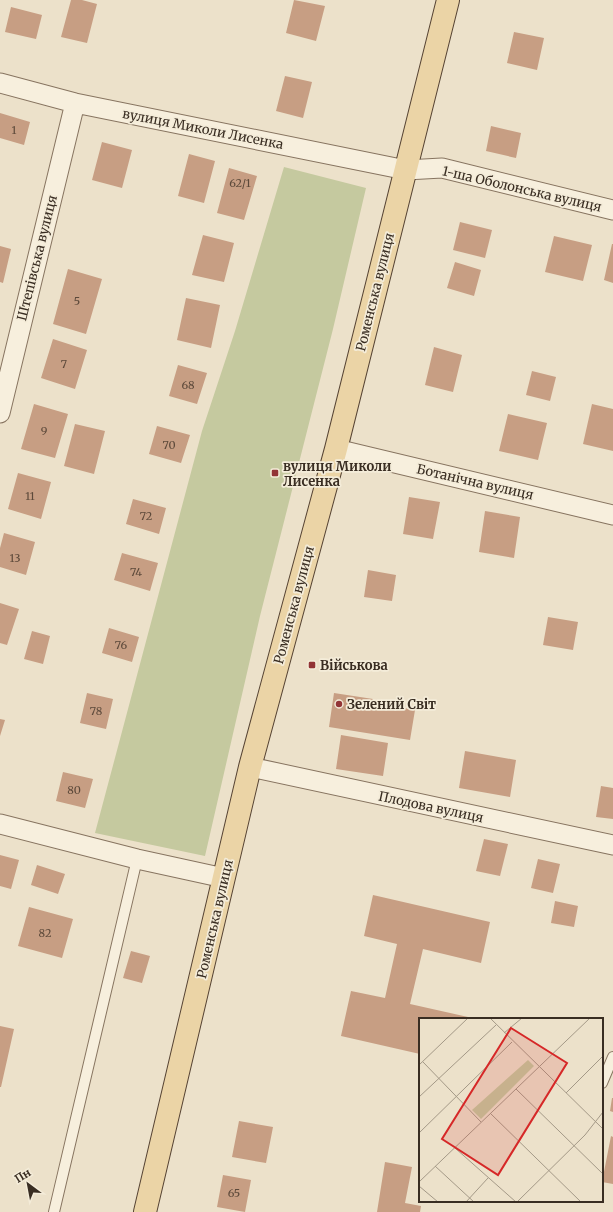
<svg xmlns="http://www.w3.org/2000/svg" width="613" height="1212" font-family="Merriweather,serif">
	<rect width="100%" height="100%" fill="#ece1ca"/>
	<path fill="#c5c99f" d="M 284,167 L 366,188 L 333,329 L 260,616 L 205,856 L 95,833 L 202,431 L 235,331 Z"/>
	<path fill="#c79e83" d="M 71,0 L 82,0 L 97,4 L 87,43 L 61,37 Z
		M 294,0 L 325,6 L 316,41 L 286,33 Z
		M 11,7 L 42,15 L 36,39 L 5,32 Z
		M 514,32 L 544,38 L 537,70 L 507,63 Z
		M 285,76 L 312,82 L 303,118 L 276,111 Z
		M 0,113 L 30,122 L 24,145 L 0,138 Z
		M 491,126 L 521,133 L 516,158 L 486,151 Z
		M 102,142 L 132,150 L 122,188 L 92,180 Z
		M 189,154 L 215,161 L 204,203 L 178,196 Z
		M 229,168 L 257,176 L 244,220 L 217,213 Z
		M 460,222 L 492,230 L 485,258 L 453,250 Z
		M 203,235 L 234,243 L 224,282 L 192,275 Z
		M 554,236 L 592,245 L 583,281 L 545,272 Z
		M 612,244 L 613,244 L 613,283 L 604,280 Z
		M 0,246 L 11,249 L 3,283 L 0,282 Z
		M 455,262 L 481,270 L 474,296 L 447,288 Z
		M 68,269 L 102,279 L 86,334 L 53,324 Z
		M 186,298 L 220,305 L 211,348 L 177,340 Z
		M 53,339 L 87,350 L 75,389 L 41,378 Z
		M 434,347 L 462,355 L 453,392 L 425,385 Z
		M 178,365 L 207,373 L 197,404 L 169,396 Z
		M 532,371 L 556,377 L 550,401 L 526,395 Z
		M 34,404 L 68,414 L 55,458 L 21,449 Z
		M 592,404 L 613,409 L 613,451 L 583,444 Z
		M 508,414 L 547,423 L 538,460 L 499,451 Z
		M 75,424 L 105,431 L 94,474 L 64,466 Z
		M 157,426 L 190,435 L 181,463 L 149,454 Z
		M 18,473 L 51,482 L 41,519 L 8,509 Z
		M 409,497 L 440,502 L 433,539 L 403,534 Z
		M 133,499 L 166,508 L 159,534 L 126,524 Z
		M 485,511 L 520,517 L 514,558 L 479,552 Z
		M 4,533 L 35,542 L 26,575 L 0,567 L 0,548 Z
		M 122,553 L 158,563 L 150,591 L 114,580 Z
		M 368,570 L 396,575 L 392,601 L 364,597 Z
		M 0,603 L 19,609 L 7,645 L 0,643 Z
		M 548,617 L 578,622 L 573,650 L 543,645 Z
		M 109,628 L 139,637 L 132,662 L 102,653 Z
		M 32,631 L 50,636 L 43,664 L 24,659 Z
		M 87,693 L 113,699 L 106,729 L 80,723 Z
		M 334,693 L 373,699 L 372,702 L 415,710 L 410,740 L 329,727 Z
		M 0,719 L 5,720 L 0,736 Z
		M 341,735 L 388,743 L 383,776 L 336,769 Z
		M 465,751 L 516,760 L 510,797 L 459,788 Z
		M 63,772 L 93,779 L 85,808 L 56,801 Z
		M 601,786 L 613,788 L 613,819 L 596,817 Z
		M 484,839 L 508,844 L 500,876 L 476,871 Z
		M 0,855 L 19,860 L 11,889 L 0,886 Z
		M 538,859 L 560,864 L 553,893 L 531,888 Z
		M 37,865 L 65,874 L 58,894 L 31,885 Z
		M 373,895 L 490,922 L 481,963 L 423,949 L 410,1004 L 468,1017 L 468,1019 L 420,1019 L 420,1054 L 341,1036 L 351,991 L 385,998 L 397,944 L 364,936 Z
		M 555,901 L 578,906 L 574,927 L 551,923 Z
		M 29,907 L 73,919 L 62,958 L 18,946 Z
		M 131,951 L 150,956 L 142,983 L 123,978 Z
		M 0,1026 L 14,1029 L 1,1087 L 0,1087 Z
		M 612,1098 L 613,1098 L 613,1112 L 610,1111 Z
		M 239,1121 L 273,1127 L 266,1163 L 232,1157 Z
		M 611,1136 L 613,1137 L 613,1184 L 602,1182 Z
		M 385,1162 L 412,1167 L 405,1203 L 421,1206 L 420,1212 L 377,1212 Z
		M 223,1175 L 251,1180 L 245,1212 L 217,1207 Z"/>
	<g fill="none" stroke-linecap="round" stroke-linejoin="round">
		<defs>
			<path id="service" d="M 602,1083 L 613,1057
				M 54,1212 L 137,859"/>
			<path id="minor" d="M 0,83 L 75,103 L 406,170 L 442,168 L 613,210
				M 0,413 L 75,103
				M 336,449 L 613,515
				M 250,767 L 613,845
				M 0,824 L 137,859 L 224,878"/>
			<path id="primary" d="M 145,1212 L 250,767 L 336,449 L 448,0"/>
		</defs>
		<use href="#service" stroke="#877460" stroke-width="12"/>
		<use href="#minor" stroke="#877460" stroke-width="21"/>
		<use href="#primary" stroke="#564333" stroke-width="24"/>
		<use href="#service" stroke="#f7efdd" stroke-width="10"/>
		<use href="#minor" stroke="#f7efdd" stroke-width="19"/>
		<use href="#primary" stroke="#ebd4a6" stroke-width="22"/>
	</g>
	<g fill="#923436" stroke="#f4ecd9" stroke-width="1.5">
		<rect x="271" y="469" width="8" height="8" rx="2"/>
		<rect x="308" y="661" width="8" height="8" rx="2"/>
		<circle cx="339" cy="704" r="4"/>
	</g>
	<g text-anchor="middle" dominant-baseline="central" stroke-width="3.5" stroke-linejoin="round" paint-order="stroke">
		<g font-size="11" fill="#5c493a">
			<text x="14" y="130">1</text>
			<text x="240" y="183">62/1</text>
			<text x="77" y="301">5</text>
			<text x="64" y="364">7</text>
			<text x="188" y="385">68</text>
			<text x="44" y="431">9</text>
			<text x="169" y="445">70</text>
			<text x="30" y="496">11</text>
			<text x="146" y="516">72</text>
			<text x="15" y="558">13</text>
			<text x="136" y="572">74</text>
			<text x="121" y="645">76</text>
			<text x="96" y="711">78</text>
			<text x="74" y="790">80</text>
			<text x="45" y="933">82</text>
			<text x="234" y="1193">65</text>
		</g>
		<g font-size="13" fill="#392d22" stroke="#f4ecd9">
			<text transform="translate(203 129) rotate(11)">вулиця Миколи Лисенка</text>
			<text transform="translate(522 189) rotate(13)">1-ша Оболонська вулиця</text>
			<text transform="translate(37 258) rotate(-76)">Штепівська вулиця</text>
			<text transform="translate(375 292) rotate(-76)">Роменська вулиця</text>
			<text transform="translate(475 482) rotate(13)">Ботанічна вулиця</text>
			<text transform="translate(294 605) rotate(-75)">Роменська вулиця</text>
			<text transform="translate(431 807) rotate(12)">Плодова вулиця</text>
			<text transform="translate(215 919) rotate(-77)">Роменська вулиця</text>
		</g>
		<g font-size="13" font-weight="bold" fill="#392d22" stroke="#f4ecd9" text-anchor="start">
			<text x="283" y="466">вулиця Миколи<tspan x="283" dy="15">Лисенка</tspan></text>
			<text x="320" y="665">Військова</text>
			<text x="347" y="704">Зелений Світ</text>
		</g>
	</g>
	<g transform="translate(419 1018)">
		<rect width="184" height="184" fill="#ece1ca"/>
		<path d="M 109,42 L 115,48 L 62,101 L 53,92 Z" fill="#c5c99f"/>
		<path fill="none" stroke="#a49987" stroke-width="1" d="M 71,0 L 184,111M 85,15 L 103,0M 4,44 L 62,104M 0,47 L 49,0M 97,71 L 184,156M 147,75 L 184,38M 0,79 L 77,7M 71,95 L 162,184M 0,115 L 93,24M 36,130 L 97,184M 16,148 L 55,184M 0,164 L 171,0M 0,168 L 19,184M 47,184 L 69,160M 98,184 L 166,117 L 184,94"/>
		<path fill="#d62828" fill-opacity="0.15" stroke="#d62828" stroke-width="2" d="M 92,10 L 148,45 L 79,157 L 23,121 Z"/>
		<rect width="184" height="184" fill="none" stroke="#392d22" stroke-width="2"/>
	</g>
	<g transform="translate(28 1184) rotate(328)" stroke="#f4ecd9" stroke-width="3" paint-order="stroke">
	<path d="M0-3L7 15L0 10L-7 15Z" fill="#392d22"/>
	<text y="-6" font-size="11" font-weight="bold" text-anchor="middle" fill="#392d22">Пн</text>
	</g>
</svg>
